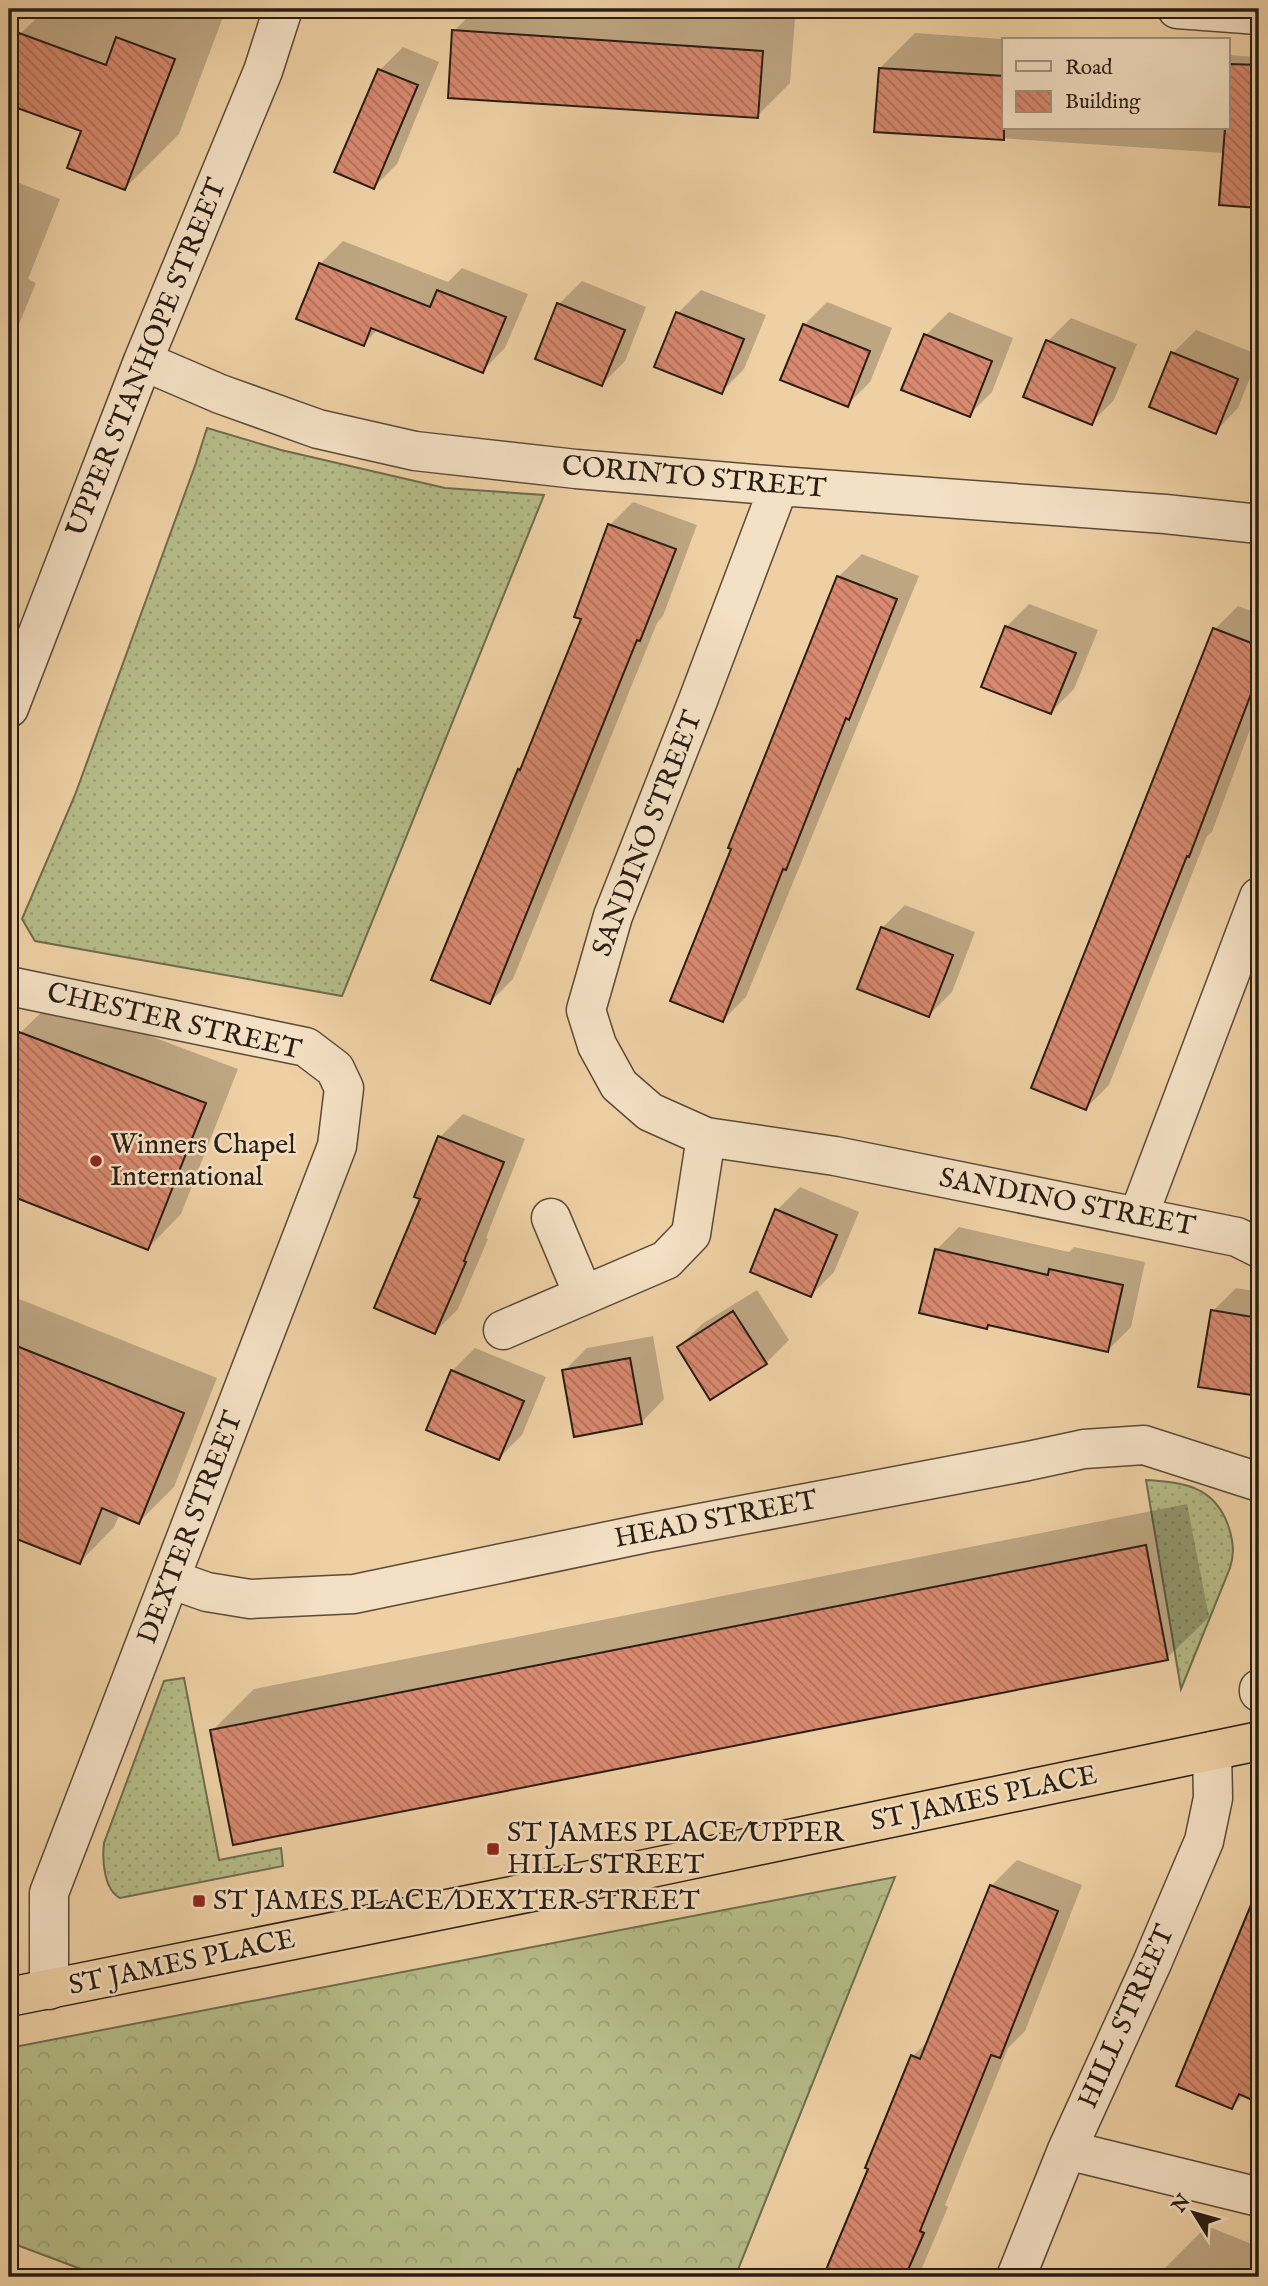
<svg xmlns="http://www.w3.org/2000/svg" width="1268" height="2286" font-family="'IM FELL English',serif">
	<defs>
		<pattern id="grass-dots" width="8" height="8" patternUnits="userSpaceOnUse" patternTransform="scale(1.75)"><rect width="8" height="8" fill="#b5bc88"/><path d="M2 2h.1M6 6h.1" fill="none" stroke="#9ca174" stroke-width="1.8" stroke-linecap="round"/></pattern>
		<pattern id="forest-crowns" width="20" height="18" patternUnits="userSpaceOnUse" patternTransform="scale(1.75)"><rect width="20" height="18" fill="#b5bc88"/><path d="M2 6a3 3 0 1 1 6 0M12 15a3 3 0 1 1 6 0" fill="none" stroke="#9ca174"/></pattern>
		<pattern id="building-back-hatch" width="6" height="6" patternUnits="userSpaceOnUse" patternTransform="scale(1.75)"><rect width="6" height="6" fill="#d8896f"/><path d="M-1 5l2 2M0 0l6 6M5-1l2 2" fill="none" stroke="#af6f5a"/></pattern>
	</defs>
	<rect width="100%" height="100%" fill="#eed0a4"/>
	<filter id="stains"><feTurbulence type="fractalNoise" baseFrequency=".00286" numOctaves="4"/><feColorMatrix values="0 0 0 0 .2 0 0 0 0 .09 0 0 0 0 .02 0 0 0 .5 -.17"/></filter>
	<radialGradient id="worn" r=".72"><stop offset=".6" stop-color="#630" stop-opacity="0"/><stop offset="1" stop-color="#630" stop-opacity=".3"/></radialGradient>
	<path fill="url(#grass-dots)" stroke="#6f6c4e" stroke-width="2" d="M 207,428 L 281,450 L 445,488 L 544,495 L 342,996 L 35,941 L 22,919 L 75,795 L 196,463 Z
		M 1146,1480 C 1183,1482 1214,1486 1228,1525 C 1233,1540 1235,1553 1230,1568 L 1181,1689 Z
		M 184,1678 L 219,1860 L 281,1848 L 283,1866 L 120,1898 C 104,1890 102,1860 104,1843 L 164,1681 Z"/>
	<path fill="url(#forest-crowns)" stroke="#6f6c4e" stroke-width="2" d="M 895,1877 L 735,2277 L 102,2277 L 9,2242 L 9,2048 Z"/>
	<path fill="#0003" d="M 46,9 L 226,9 L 179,134 L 125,188 L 83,130 L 9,103 L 9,66 L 20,34 Z
		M 476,9 L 659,9 L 795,18 L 790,83 L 757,116 L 454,31 Z
		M 915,33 L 1016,40 L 1004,40 L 1004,128 L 1228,128 L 1228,55 L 1256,57 L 1259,54 L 1259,206 L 1220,203 L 1225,153 L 876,130 L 880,68 Z
		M 403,47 L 439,62 L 397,164 L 374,187 L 336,172 L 380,70 Z
		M 9,179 L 60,199 L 28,279 L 36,283 L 9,348 Z
		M 343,241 L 448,282 L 462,268 L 528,294 L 505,348 L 482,371 L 378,329 L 364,344 L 320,264 Z
		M 582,281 L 646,307 L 625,361 L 602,384 L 559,304 Z
		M 701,290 L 766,315 L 744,369 L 721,392 L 657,366 L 678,313 Z
		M 827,302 L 892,328 L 870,382 L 847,405 L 804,325 Z
		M 949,312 L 1013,338 L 992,392 L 969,415 L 926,335 Z
		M 1071,318 L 1137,344 L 1114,400 L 1091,423 L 1048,341 Z
		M 1196,330 L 1259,355 L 1238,408 L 1215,432 L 1173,353 Z
		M 633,502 L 697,525 L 663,616 L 657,623 L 513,979 L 490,1002 L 583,618 L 576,616 L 610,525 Z
		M 862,554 L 919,576 L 746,997 L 723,1020 L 838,577 Z
		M 1029,604 L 1098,630 L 1074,689 L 1051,712 L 1006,627 Z
		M 1238,606 L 1259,614 L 1259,705 L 1212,832 L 1207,836 L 1109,1085 L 1086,1108 L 1215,629 Z
		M 905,905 L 975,932 L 952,992 L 929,1015 L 882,928 Z
		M 54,1000 L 238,1069 L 181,1214 L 148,1248 L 9,1193 L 9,1063 L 20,1033 Z
		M 463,1114 L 525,1139 L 486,1238 L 488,1239 L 458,1309 L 435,1332 L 423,1198 L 440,1137 Z
		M 800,1187 L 859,1212 L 834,1272 L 811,1295 L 777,1210 Z
		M 959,1227 L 1069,1252 L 1074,1247 L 1145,1262 L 1131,1327 L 1108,1350 L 991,1323 L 987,1328 L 936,1250 Z
		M 1236,1288 L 1259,1292 L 1259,1394 L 1200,1385 L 1213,1311 Z
		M 757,1290 L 789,1340 L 766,1363 L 679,1347 L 702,1324 Z
		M 9,1295 L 217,1378 L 174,1487 L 139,1522 L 120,1514 L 114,1527 L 80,1562 L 9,1535 Z
		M 653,1336 L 664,1399 L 641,1423 L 564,1371 L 587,1348 Z
		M 475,1348 L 546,1377 L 522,1435 L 499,1458 L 452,1371 Z
		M 1187,1504 L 1209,1617 L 1167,1658 L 212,1731 L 254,1689 Z
		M 1017,1860 L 1082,1885 L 1025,2031 L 1008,2048 L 945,2205 L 948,2207 L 918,2277 L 825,2277 L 871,2169 L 913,2056 L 930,2039 L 991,1886 Z
		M 1259,1896 L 1259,2101 L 1244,2095 L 1232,2107 L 1255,1900 Z
		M 1207,2226 L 1259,2247 L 1259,2277 L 1161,2277 L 1165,2268 Z"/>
	<path fill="url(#building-back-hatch)" stroke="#291d14" stroke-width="2" d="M 452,30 L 763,51 L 758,118 L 448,98 Z
		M 19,33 L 106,65 L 116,37 L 175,59 L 125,190 L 67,168 L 81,131 L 9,105 L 9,61 Z
		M 1230,64 L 1259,65 L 1259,208 L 1219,205 L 1225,128 L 1228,128 Z
		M 879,68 L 1004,76 L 1004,140 L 874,132 Z
		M 378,69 L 418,85 L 374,189 L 334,172 Z
		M 319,263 L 430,307 L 437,290 L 506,317 L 483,373 L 371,328 L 364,346 L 296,319 Z
		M 557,303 L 625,330 L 602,386 L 535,359 Z
		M 676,312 L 744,339 L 722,394 L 654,367 Z
		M 803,324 L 870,351 L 848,407 L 780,380 Z
		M 924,334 L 992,361 L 970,417 L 901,390 Z
		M 1046,340 L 1115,368 L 1092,425 L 1023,397 Z
		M 1171,352 L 1238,379 L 1216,434 L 1149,407 Z
		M 608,524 L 676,549 L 640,641 L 637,640 L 490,1004 L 431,980 L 518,769 L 520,770 L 581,619 L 574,617 Z
		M 837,576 L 897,599 L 849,720 L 846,718 L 786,870 L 783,869 L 723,1022 L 670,1001 L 731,849 L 728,848 Z
		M 1005,626 L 1076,653 L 1051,714 L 981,687 Z
		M 1213,628 L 1259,646 L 1259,673 L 1189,857 L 1187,856 L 1086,1110 L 1031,1088 Z
		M 881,927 L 953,955 L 929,1017 L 857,989 Z
		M 19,1032 L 206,1103 L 148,1250 L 9,1195 L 9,1058 Z
		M 438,1136 L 504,1162 L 464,1261 L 466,1262 L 435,1334 L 374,1308 L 420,1199 L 414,1197 Z
		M 775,1209 L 837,1235 L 811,1297 L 750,1272 Z
		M 935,1249 L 1048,1275 L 1049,1269 L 1123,1285 L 1108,1352 L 988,1325 L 987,1329 L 919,1313 Z
		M 1211,1310 L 1259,1318 L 1259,1396 L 1198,1387 Z
		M 733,1311 L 767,1364 L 710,1400 L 677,1347 Z
		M 9,1343 L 184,1413 L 139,1524 L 102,1508 L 80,1564 L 9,1536 Z
		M 630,1358 L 642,1424 L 574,1437 L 562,1370 Z
		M 451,1370 L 524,1401 L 499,1460 L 426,1430 Z
		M 1146,1545 L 1168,1660 L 233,1845 L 210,1730 Z
		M 990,1885 L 1058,1911 L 1000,2058 L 991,2055 L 920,2231 L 924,2233 L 905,2277 L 823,2277 L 868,2169 L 865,2168 L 911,2055 L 920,2059 Z
		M 1258,1888 L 1259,2103 L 1239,2094 L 1232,2109 L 1176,2086 Z"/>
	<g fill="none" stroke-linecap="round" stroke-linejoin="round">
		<defs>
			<path id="minor" d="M 1177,9 L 1259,15
				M 143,361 L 220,394 L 318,429 L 415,451 L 576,469 L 779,486 L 1165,514 L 1259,524
				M 779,486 L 697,703 L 613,916 L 586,1010 L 597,1045 L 619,1085 L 650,1112 L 706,1137 L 835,1156 L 1237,1237 L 1259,1248
				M 9,708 L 143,361 L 263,71 L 283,9
				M 9,986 L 306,1047 L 335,1069 L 344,1088 L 337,1146 L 49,1893 L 49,1990
				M 1138,1217 L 1259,897
				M 551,1218 L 583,1294
				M 503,1330 L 666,1260 L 691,1234 L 706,1137
				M 170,1579 L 207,1592 L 250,1599 L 354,1594 L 647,1533 L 1028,1461 L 1084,1449 L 1144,1445 L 1259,1482
				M 1259,1689 L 1259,1692
				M 1067,2150 L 1259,2197
				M 1016,2277 L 1067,2150 L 1152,1963 L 1204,1841 L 1213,1798 L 1212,1751"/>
			<path id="highway" d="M 9,1997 L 646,1869 L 1259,1741"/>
		</defs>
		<use href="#minor" stroke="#5a4a38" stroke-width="41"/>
		<use href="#highway" stroke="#291d14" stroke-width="41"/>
		<use href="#minor" stroke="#f4e0c4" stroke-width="38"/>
		<use href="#highway" stroke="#eed0a4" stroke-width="38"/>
	</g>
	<g fill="#8f2418" stroke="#f4e0c4" stroke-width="2.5">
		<circle cx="96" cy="1161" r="7"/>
		<rect x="486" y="1842" width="14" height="14" rx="3.5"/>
		<rect x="192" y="1894" width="14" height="14" rx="3.5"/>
	</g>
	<g text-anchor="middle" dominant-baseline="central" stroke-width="5" stroke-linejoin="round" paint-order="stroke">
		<g font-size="28" fill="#291d14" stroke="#f4e0c4">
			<text transform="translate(147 358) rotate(-68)">UPPER STANHOPE STREET</text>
			<text transform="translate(694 478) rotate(5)">CORINTO STREET</text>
			<text transform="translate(648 834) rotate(-69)">SANDINO STREET</text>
			<text transform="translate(174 1022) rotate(13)">CHESTER STREET</text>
			<text transform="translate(1067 1203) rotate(11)">SANDINO STREET</text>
			<text transform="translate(716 1520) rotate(-11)">HEAD STREET</text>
			<text transform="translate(191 1528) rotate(-69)">DEXTER STREET</text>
			<text transform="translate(984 1799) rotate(-12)">ST JAMES PLACE</text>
			<text transform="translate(182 1963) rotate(-12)">ST JAMES PLACE</text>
			<text transform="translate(1127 2017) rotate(-66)">HILL STREET</text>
		</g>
		<g font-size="28" fill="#291d14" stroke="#f4e0c4" text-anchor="start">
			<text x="110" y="1145">Winners Chapel<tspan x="110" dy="32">International</tspan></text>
			<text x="507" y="1833">ST JAMES PLACE/UPPER<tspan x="507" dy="32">HILL STREET</tspan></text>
			<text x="213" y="1901">ST JAMES PLACE/DEXTER STREET</text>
		</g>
	</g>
	<rect width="1268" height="2286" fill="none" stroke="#eed0a4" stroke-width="35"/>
	<rect x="10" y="10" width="1247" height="2265" fill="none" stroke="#291d14" stroke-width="3.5"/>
	<rect x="18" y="18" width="1233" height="2251" fill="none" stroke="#291d14" stroke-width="2"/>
	<rect x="1002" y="38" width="228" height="91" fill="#f4e0c4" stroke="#a3927e" stroke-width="2"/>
	<rect x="1016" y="61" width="35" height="10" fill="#f4e0c4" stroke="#a3927e" stroke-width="2"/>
	<text x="1065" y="74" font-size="21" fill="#291d14">Road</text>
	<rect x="1016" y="91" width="35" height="21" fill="url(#building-back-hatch)" stroke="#a3927e" stroke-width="2"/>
	<text x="1065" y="108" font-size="21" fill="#291d14">Building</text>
	<g transform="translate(1194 2213) rotate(307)" stroke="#f4e0c4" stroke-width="5" paint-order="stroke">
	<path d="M0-5L12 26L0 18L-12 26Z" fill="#291d14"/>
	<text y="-10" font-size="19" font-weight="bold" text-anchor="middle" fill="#291d14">N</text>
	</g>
	<rect width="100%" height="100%" filter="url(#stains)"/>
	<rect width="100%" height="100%" fill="url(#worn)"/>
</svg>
